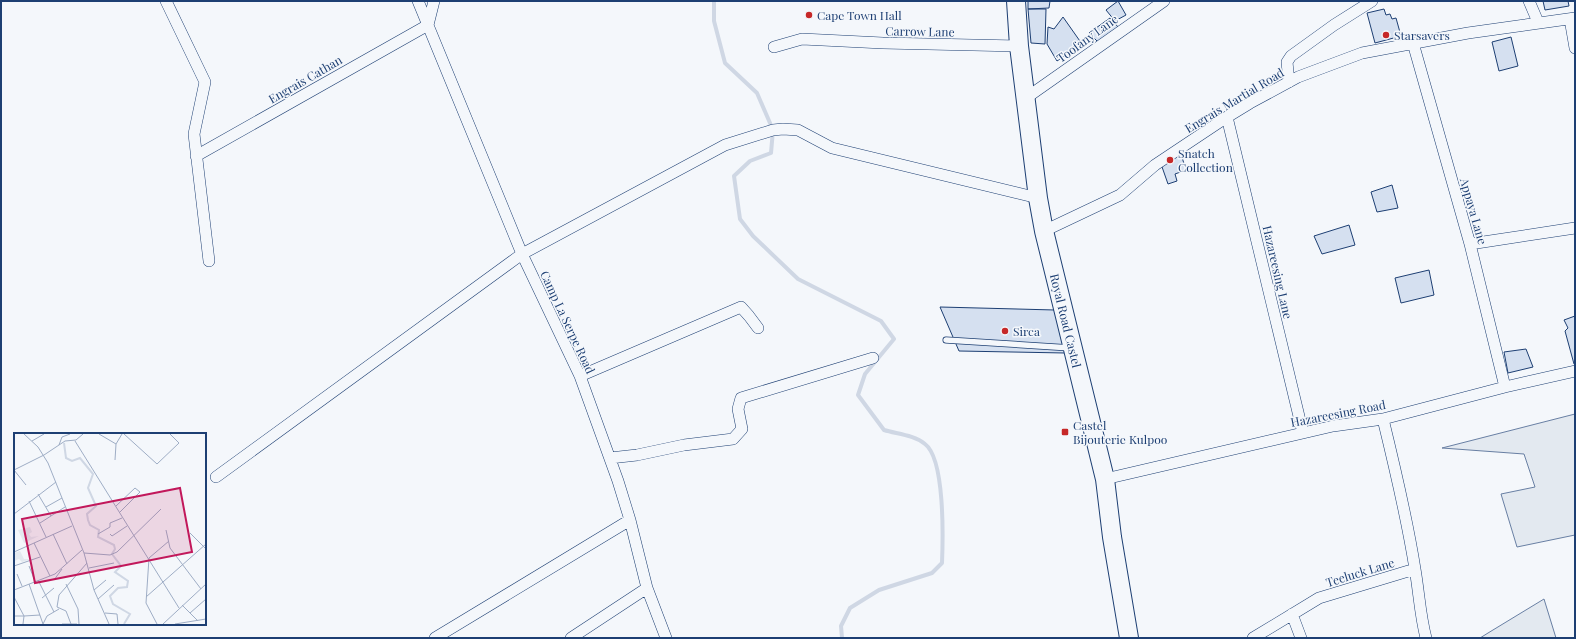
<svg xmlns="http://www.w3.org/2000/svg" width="1576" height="639" font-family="'Playfair Display',serif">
	<rect width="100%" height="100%" fill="#f4f7fb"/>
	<path fill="#e3e9f0" stroke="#687fa3" d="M 1575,414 L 1575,535 L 1517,547 L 1501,494 L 1535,487 L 1524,454 L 1442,448 Z
		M 1544,599 L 1556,638 L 1480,638 L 1488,633 Z"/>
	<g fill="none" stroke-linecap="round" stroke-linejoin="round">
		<path stroke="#cfd7e4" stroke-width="4" d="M 714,1 L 714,21 L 725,63 L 757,93 L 773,130 L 771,153 L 750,161 L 734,176 L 740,219 L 753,236 L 798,279 L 881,321 L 894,339 L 865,374 L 858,395 L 884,430 C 897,434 914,435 925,444 C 945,459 943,538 942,563 L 932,573 L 879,590 L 850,608 L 841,626 L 842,638"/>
	</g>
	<path fill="#d5e0f0" stroke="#1d3f73" d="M 1028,1 L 1050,1 L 1049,8 L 1028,9 Z
		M 1118,1 L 1126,15 L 1115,21 L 1106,10 Z
		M 1543,1 L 1568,1 L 1569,6 L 1545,10 Z
		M 1028,9 L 1046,9 L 1045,44 L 1031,43 Z
		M 1384,9 L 1386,15 L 1390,14 L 1392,19 L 1396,18 L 1401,36 L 1375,43 L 1367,13 Z
		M 1063,17 L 1082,44 L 1057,61 L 1047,44 L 1048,27 L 1054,29 Z
		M 1110,18 L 1119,28 L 1098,42 L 1089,33 Z
		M 1511,37 L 1518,66 L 1499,71 L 1492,42 Z
		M 1180,151 L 1186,170 L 1175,174 L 1177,181 L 1168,184 L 1161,164 Z
		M 1392,185 L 1398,208 L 1377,212 L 1371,192 Z
		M 1349,225 L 1355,245 L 1322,254 L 1314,236 Z
		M 1429,270 L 1434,295 L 1401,303 L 1395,278 Z
		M 940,307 L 1055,310 L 1065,353 L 959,351 Z
		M 1575,316 L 1575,364 L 1574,364 L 1565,331 L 1568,328 L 1564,320 Z
		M 1526,349 L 1533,367 L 1508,373 L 1504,352 Z"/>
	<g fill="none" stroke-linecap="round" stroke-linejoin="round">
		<defs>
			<path id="service" d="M 946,340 L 1071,348"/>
			<path id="minor" d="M 166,1 L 205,82 L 194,134 L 209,261
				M 418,1 L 522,254 L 580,376 L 618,481 L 630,520 L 647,588 L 666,638
				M 1529,1 L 1538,22
				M 1570,19 L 1575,48
				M 428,25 L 434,1
				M 1413,43 L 1470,244 L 1505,387
				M 774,47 L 802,39 L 883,43 L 1019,46
				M 1289,82 L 1287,62 L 1291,56 L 1334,25 L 1372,1
				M 1026,98 L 1164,1
				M 1227,117 L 1303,433
				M 196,156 L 428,25
				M 1044,231 L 1120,195 L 1155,165 L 1227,117 L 1250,103 L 1298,77 L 1362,53 L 1468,33 L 1575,18
				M 1470,244 L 1575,228
				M 580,376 L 741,307 L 749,316 L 758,328
				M 1383,419 C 1395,468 1407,518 1415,569 C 1419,592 1420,615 1426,638
				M 610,458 L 637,455 L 684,445 L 733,439 L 742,429 L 738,409 L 741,398 L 873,358
				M 216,477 L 522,254 L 725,145 L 773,130 L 783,129 L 798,130 L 832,148 L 1038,198
				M 1105,479 L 1333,426 L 1383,419 L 1505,387 L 1575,371
				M 1292,614 L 1301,638
				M 435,638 L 630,520
				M 571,638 L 647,588
				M 1253,638 L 1319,598 L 1415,569"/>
			<g id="primary">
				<path id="s1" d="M 1016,1 L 1019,46 L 1038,198 L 1044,231 L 1105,479 L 1112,537 L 1129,638"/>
			</g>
		</defs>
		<use href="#service" stroke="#1d3f73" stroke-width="7"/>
		<use href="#minor" stroke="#1d3f73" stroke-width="12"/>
		<use href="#primary" stroke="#1d3f73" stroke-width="20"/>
		<use href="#service" stroke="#f4f7fb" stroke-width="5.5"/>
		<use href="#minor" stroke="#f4f7fb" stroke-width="11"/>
		<use href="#primary" stroke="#f4f7fb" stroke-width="18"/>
	</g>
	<g fill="#c62828" stroke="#f4f7fb" stroke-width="1.5">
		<circle cx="809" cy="15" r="4"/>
		<circle cx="1386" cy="35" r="4"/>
		<circle cx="1170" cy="160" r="4"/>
		<circle cx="1005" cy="331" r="4"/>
		<rect x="1061" y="428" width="8" height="8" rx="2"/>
	</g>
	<g text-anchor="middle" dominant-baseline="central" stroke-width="3" stroke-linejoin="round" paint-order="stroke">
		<g font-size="12" fill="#1d3f73" stroke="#f4f7fb" text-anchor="start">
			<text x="817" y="15">Cape Town Hall</text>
			<text x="1394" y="35">Starsavers</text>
			<text x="1178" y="153">Snatch<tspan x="1178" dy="14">Collection</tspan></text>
			<text x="1013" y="331">Sirca</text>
			<text x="1073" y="425">Castel<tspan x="1073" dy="14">Bijouterie Kulpoo</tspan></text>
		</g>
		<g font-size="12" fill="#1d3f73" stroke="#f4f7fb">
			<text transform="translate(920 31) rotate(1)">Carrow Lane</text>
			<text transform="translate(1087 38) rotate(-36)">Toofany Lane</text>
			<text transform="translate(305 79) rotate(-30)">Engrais Cathan</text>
			<text transform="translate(1234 100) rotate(-31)">Engrais Martial Road</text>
			<text transform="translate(1474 211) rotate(74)">Appaya Lane</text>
			<text transform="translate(1278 272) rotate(77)">Hazareesing Lane</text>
			<text stroke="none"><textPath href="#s1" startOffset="324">Royal Road Castel</textPath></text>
			<text transform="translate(568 322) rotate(65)">Camp La Serpe Road</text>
			<text transform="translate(1338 413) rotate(-11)">Hazareesing Road</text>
			<text transform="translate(1360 572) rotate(-17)">Teeluck Lane</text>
		</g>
	</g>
	<g transform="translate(14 433)">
		<rect width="192" height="192" fill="#f4f7fb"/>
		<path d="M 16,94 L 18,99 L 15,101 L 17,104 L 25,103 L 10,110 L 4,97 ZM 6,118 L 10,126 L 17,126 L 8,129 L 5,126 L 0,128 L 0,120 Z" fill="#e3e9f0"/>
		<path fill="none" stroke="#cfd7e4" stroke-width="2" d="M 50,10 L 52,25 L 58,28 L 66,25 L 79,41 L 74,55 L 82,73 L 73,81 L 74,87 L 76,92 L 85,97 L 84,104 L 100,112 L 101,116 L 98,121 L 107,133 L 101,139 L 114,148 L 113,154 L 104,155 L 96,163 L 99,171 L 116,181 L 110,191"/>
		<path fill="none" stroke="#9eadc5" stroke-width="1" d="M 10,1 L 24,14 L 34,30 L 70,120 L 80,157 L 95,191M 85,1 L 102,11M 110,1 L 143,31 L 165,10 L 156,1M 18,8 L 30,1M 61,8 L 165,175M 45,12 L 48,4 L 56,1M 30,22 L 51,8 L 62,7 L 69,1M 101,27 L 102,11 L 108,1M 0,37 L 12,52M 0,37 L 30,22M 24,61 L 37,83M 15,68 L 32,104M 102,73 L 121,55 L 126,59 L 105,80M 32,74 L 48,65M 0,81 L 42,49M 26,90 L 51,74M 152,97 L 156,115 L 187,156M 176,100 L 192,116M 39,101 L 53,131M 84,101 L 96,94 L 96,90 L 108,85M 96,101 L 98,103 L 113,93M 20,110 L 36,143M 0,119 L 58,93M 70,120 L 96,122 L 103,119 L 147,76M 135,125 L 132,170 L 143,191M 135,125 L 155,108M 0,133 L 26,124M 15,133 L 21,148M 75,135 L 100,130M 3,141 L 8,153M 24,147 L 40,179M 40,147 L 48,136M 15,151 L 29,191M 52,151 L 64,176 L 65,191M 0,157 L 41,141 L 68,117M 80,157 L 92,147M 0,164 L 10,183 L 0,183M 132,164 L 192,111M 28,165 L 40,155M 84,166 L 100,152M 168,172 L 184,188M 91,180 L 103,181 L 104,191M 176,180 L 192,166M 9,191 L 10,183 L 26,182M 29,191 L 33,183 L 45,176M 48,191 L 63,191M 57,191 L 52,178 L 43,174 L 45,162 L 73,130M 149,191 L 192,151M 161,191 L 192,186"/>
		<path fill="#c2185b" fill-opacity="0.15" stroke="#c2185b" stroke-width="2" d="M 166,55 L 178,119 L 21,150 L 8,86 Z"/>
		<rect width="192" height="192" fill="none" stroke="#1d3f73" stroke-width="2"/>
	</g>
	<rect width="1576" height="639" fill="none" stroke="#1d3f73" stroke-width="4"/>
</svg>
